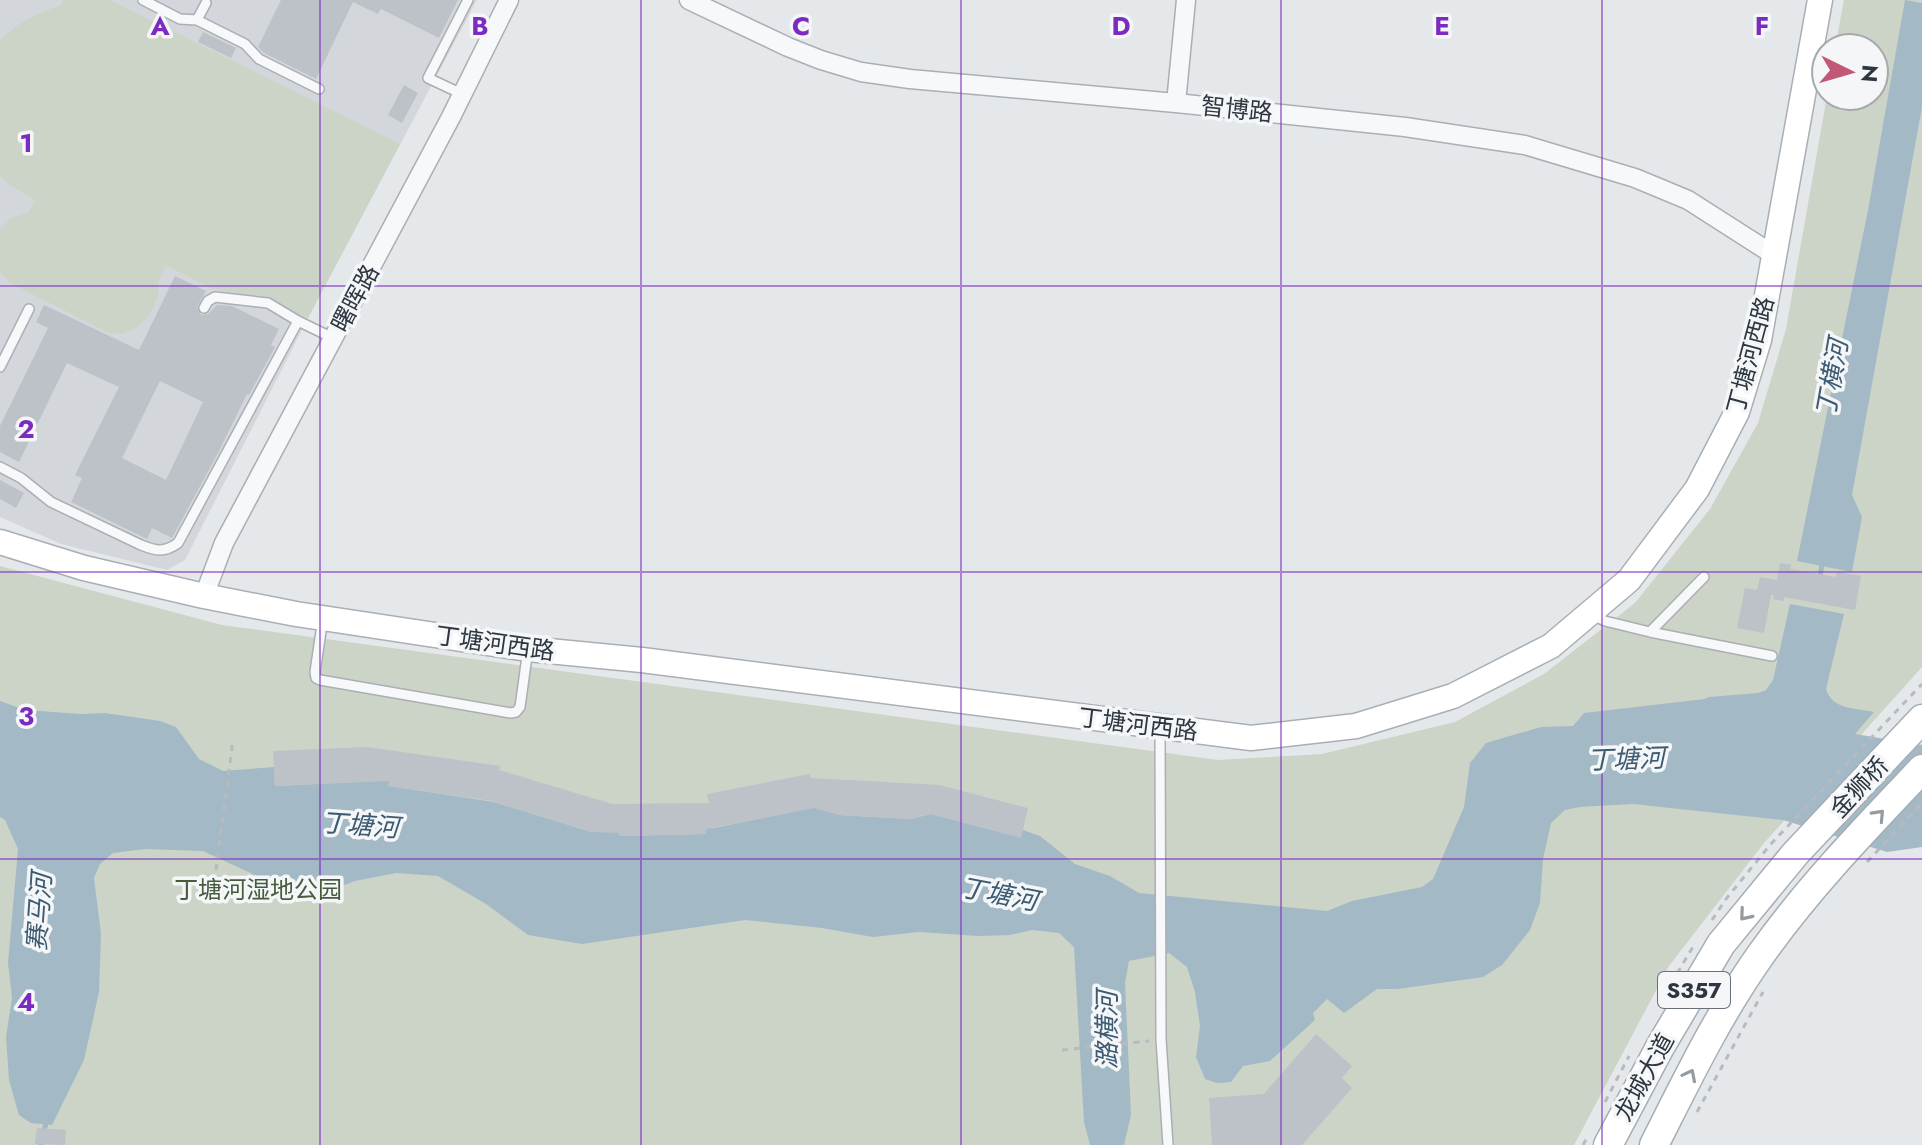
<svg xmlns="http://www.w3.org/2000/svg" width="1922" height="1145" font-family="Jost,'Noto Sans SC',sans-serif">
	<rect width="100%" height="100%" fill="#e4e8eb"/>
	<path fill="#d3d7dc" d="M 0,0 L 477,0 L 308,318 L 185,560 L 167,570 L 61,544 L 0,517 Z"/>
	<path fill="#cbd4c7" d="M 63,0 L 110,0 L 400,144 L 308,318 L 265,297 L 212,289 L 166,266 L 158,283 L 158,295 L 154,307 L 147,318 L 136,328 L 122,334 L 109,333 L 12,284 L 2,275 L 0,271 L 0,229 L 11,218 L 28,213 L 35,200 L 8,184 L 0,175 L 0,41 C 16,22 37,14 61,5 Z
		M 1844,0 L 1922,0 L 1922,667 L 1764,843 L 1669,966 L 1574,1145 L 0,1145 L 0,566 L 222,625 L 1218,760 L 1322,754 L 1455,722 L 1544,674 L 1635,603 L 1710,509 L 1758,423 L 1786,329 L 1827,96 L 1874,96 L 1874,48 L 1835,48 Z"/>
	<path fill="#a4b9c6" d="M 1905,0 L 1922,3 L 1922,107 L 1852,495 L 1862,517 L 1852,572 L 1797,561 L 1868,210 Z
		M 1790,604 L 1844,614 L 1826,689 C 1832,710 1856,708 1874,712 L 1855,734 L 1922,745 L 1922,847 L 1887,852 L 1783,820 L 1633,804 L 1580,807 L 1565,810 L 1551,823 L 1543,859 L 1540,903 L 1530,930 L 1502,965 L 1483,977 L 1398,989 L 1377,989 L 1344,1013 L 1327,999 L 1313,1013 L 1315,1020 L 1270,1061 L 1243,1066 L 1231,1082 L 1217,1083 L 1205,1079 L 1196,1057 L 1200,1026 L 1195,992 L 1187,967 L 1169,953 L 1129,961 L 1125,983 L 1131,1115 L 1124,1145 L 1090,1145 L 1084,1122 L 1074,947 L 1059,933 L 1032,930 L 1010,935 L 978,936 L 919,932 L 873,937 L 822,928 L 745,920 L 582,944 L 528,935 L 486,904 L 438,876 L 396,873 L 355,881 L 320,894 L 300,896 L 203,851 L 145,849 L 113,853 L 100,864 L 94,878 L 101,934 L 99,992 L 84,1060 L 52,1125 L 31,1123 L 19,1115 L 9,1080 L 6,1037 L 12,998 L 8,963 L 18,849 L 5,820 L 0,817 L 0,701 L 25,710 L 81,714 L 105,713 L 160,721 L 176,727 L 199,759 L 223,771 L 274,767 L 275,786 L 377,781 L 390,774 L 389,786 L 494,802 L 591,832 L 619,821 L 620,836 L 705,834 L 706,827 L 714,828 L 817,807 L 839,815 L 910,819 L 931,814 L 1020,837 L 1023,830 L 1040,836 L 1075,864 L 1110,876 L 1139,893 L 1327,911 L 1352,901 L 1422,887 L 1433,879 L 1464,807 L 1470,763 L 1486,743 L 1541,727 L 1573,726 L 1584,713 L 1705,699 L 1709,697 L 1758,693 L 1766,690 L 1773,680 Z"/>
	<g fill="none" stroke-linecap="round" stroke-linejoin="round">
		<path stroke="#a4b9c6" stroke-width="5" d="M 1819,581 L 1823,559
			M 41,1145 L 47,1118"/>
	</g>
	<path fill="#bcc2c7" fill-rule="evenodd" d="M 281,0 L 458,0 L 439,38 L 381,9 L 378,14 L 353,2 L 316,79 L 264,53 L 258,47 Z
		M 203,32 L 236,48 L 231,58 L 198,42 Z
		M 404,85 L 418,93 L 402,123 L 388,115 Z
		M 175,276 L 206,291 L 197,307 L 201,315 L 208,314 L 217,305 L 232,306 L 279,329 L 271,345 L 275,347 L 249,395 L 247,394 L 219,451 L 172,538 L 152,528 L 147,539 L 71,502 L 82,478 L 75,475 L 119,387 L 67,363 L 19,462 L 0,452 L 0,426 L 48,328 L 36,322 L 44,305 L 139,350 ZM 160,381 L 203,402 L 166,480 L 122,458 Z
		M 0,480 L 24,493 L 16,508 L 0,499 Z
		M 1780,563 L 1791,565 L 1790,569 L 1836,577 L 1837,572 L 1861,576 L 1855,610 L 1784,597 L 1784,601 L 1773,599 L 1774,595 L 1771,595 L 1764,633 L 1737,628 L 1745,588 L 1757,590 L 1760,577 L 1777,580 Z
		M 367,747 L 500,766 L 499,770 L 612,804 L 709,803 L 707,794 L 810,774 L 811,778 L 939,785 L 1028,808 L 1021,838 L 930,814 L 910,819 L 839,815 L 814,808 L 706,829 L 706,834 L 619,836 L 619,833 L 591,832 L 492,801 L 388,786 L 389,781 L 275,786 L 273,751 Z
		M 1316,1034 L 1352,1066 L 1342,1078 L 1352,1088 L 1302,1145 L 1212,1145 L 1209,1098 L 1264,1094 Z
		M 37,1128 L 66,1130 L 65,1145 L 35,1144 Z"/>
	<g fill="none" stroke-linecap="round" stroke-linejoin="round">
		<defs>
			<path id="lane" d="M 143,0 L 180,19 L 197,20 L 245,44 L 259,59 L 319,89
				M 197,20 L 206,3
				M 462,94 L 428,78 L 468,0
				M 204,308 L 208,301 L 215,297 L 268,303 L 298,321 L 333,338
				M 0,367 L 29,309
				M 0,467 L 21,478 L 51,502 L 141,545 C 156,551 164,553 178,543 L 298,321
				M 1592,615 L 1605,621 L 1650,632 L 1772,656
				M 323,618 L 315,672 L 316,678 L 320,680 L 511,713 L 516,712 L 520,707 L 528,649
				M 1650,632 L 1704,577
				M 1160,729 L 1161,1039 L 1168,1145"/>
			<path id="street" d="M 689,0 L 788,47 L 821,60 L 861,72 L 910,79 L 1176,103 L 1405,127 L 1525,145 L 1635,178 L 1688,200 L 1774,255
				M 1176,103 L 1186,0
				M 204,596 L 224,543 L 451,117 L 509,0"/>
			<path id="secondary" d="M 0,542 L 84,568 L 204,596 L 296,614 L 528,649 L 642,660 L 1251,738 L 1356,726 L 1453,696 L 1551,646 L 1629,580 L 1697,489 L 1737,412 L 1759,340 L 1820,0"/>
			<path id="primary" d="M 1608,1145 L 1660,1047 L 1721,944 L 1795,854 L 1922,719
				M 1654,1145 C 1687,1080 1719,1013 1762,953 C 1809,887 1866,828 1922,769"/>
		</defs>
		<use href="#lane" stroke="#aaafb5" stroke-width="12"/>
		<use href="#street" stroke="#aaafb5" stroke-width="21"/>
		<use href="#secondary" stroke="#aaafb5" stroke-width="27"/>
		<use href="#primary" stroke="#a5adb5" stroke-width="31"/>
		<path stroke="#b7babe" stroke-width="3" stroke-dasharray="6 6" stroke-linecap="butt" d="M 1867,862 L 1922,803
			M 216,870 L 233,740
			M 1712,920 L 1726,899 L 1770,845 L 1922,684
			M 1665,994 L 1694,945
			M 1062,1050 L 1149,1041
			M 1605,1102 L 1629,1056
			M 1697,1112 L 1763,992
			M 1583,1145 L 1587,1138"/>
		<use href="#lane" stroke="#f7f8f9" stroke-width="9"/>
		<use href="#street" stroke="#f7f8f9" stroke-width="18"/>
		<use href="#secondary" stroke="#fff" stroke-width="24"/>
		<use href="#primary" stroke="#fff" stroke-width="28"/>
	</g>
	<defs><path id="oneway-chevron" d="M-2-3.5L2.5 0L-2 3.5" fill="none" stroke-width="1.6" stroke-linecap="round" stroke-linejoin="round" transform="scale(2)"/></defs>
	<g stroke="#969ba0">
		<use href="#oneway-chevron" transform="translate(1879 815) rotate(-47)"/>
		<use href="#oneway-chevron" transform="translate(1745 915) rotate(130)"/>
		<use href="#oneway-chevron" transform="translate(1690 1075) rotate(-63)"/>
	</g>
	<path fill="none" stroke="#7b2cbf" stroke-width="2" stroke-opacity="0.55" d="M 320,0 L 320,1145M 641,0 L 641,1145M 961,0 L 961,1145M 1281,0 L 1281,1145M 1602,0 L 1602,1145M 0,286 L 1922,286M 0,572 L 1922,572M 0,859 L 1922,859"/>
	<g text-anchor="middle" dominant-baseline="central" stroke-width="7" stroke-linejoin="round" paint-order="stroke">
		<rect fill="#f4f6f8" stroke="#697078" stroke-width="2" x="1658" y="972" width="72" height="36" rx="6"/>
		<g font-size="22" font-weight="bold" fill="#2e3741">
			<text x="1694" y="990">S357</text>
		</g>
		<g font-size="24" fill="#2e3741" stroke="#f4f6f8">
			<text transform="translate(1237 109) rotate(6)">智博路</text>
			<text transform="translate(355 298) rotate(-62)">曙晖路</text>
			<text transform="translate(1750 355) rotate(-75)">丁塘河西路</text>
			<text transform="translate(495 643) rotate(8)">丁塘河西路</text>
			<text transform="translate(1138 724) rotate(7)">丁塘河西路</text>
			<text transform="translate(1859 787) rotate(-47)">金狮桥</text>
			<text transform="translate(1644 1077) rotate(-61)">龙城大道</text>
		</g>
		<g font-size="24" fill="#465c3d" stroke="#f4f6f8">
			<text x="258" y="889">丁塘河湿地公园</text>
		</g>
		<g font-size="26" font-style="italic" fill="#3c5a71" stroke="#f4f6f8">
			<text transform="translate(1832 378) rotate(-80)">丁横河</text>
			<text transform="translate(1626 759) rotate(-2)">丁塘河</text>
			<text transform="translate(360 825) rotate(4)">丁塘河</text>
			<text transform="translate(999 894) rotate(11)">丁塘河</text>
			<text transform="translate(39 912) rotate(-86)">赛马河</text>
			<text transform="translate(1107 1030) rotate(-90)">潞横河</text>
		</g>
	</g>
	<g font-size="26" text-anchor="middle" font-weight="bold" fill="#7b2cbf" stroke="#f4f6f8" stroke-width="7" stroke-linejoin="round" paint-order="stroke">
		<text x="160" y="35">A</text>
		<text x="480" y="35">B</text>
		<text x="801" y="35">C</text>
		<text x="1121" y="35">D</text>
		<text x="1442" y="35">E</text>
		<text x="1762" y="35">F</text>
		<text x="26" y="152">1</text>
		<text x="26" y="438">2</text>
		<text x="26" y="725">3</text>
		<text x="26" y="1011">4</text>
	</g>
	<g transform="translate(1850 72) rotate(95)"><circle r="38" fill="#f4f6f8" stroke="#a5aaaf" stroke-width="2"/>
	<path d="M0-6L14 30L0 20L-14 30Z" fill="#c15875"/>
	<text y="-12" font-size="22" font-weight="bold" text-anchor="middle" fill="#2e3741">N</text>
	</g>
</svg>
